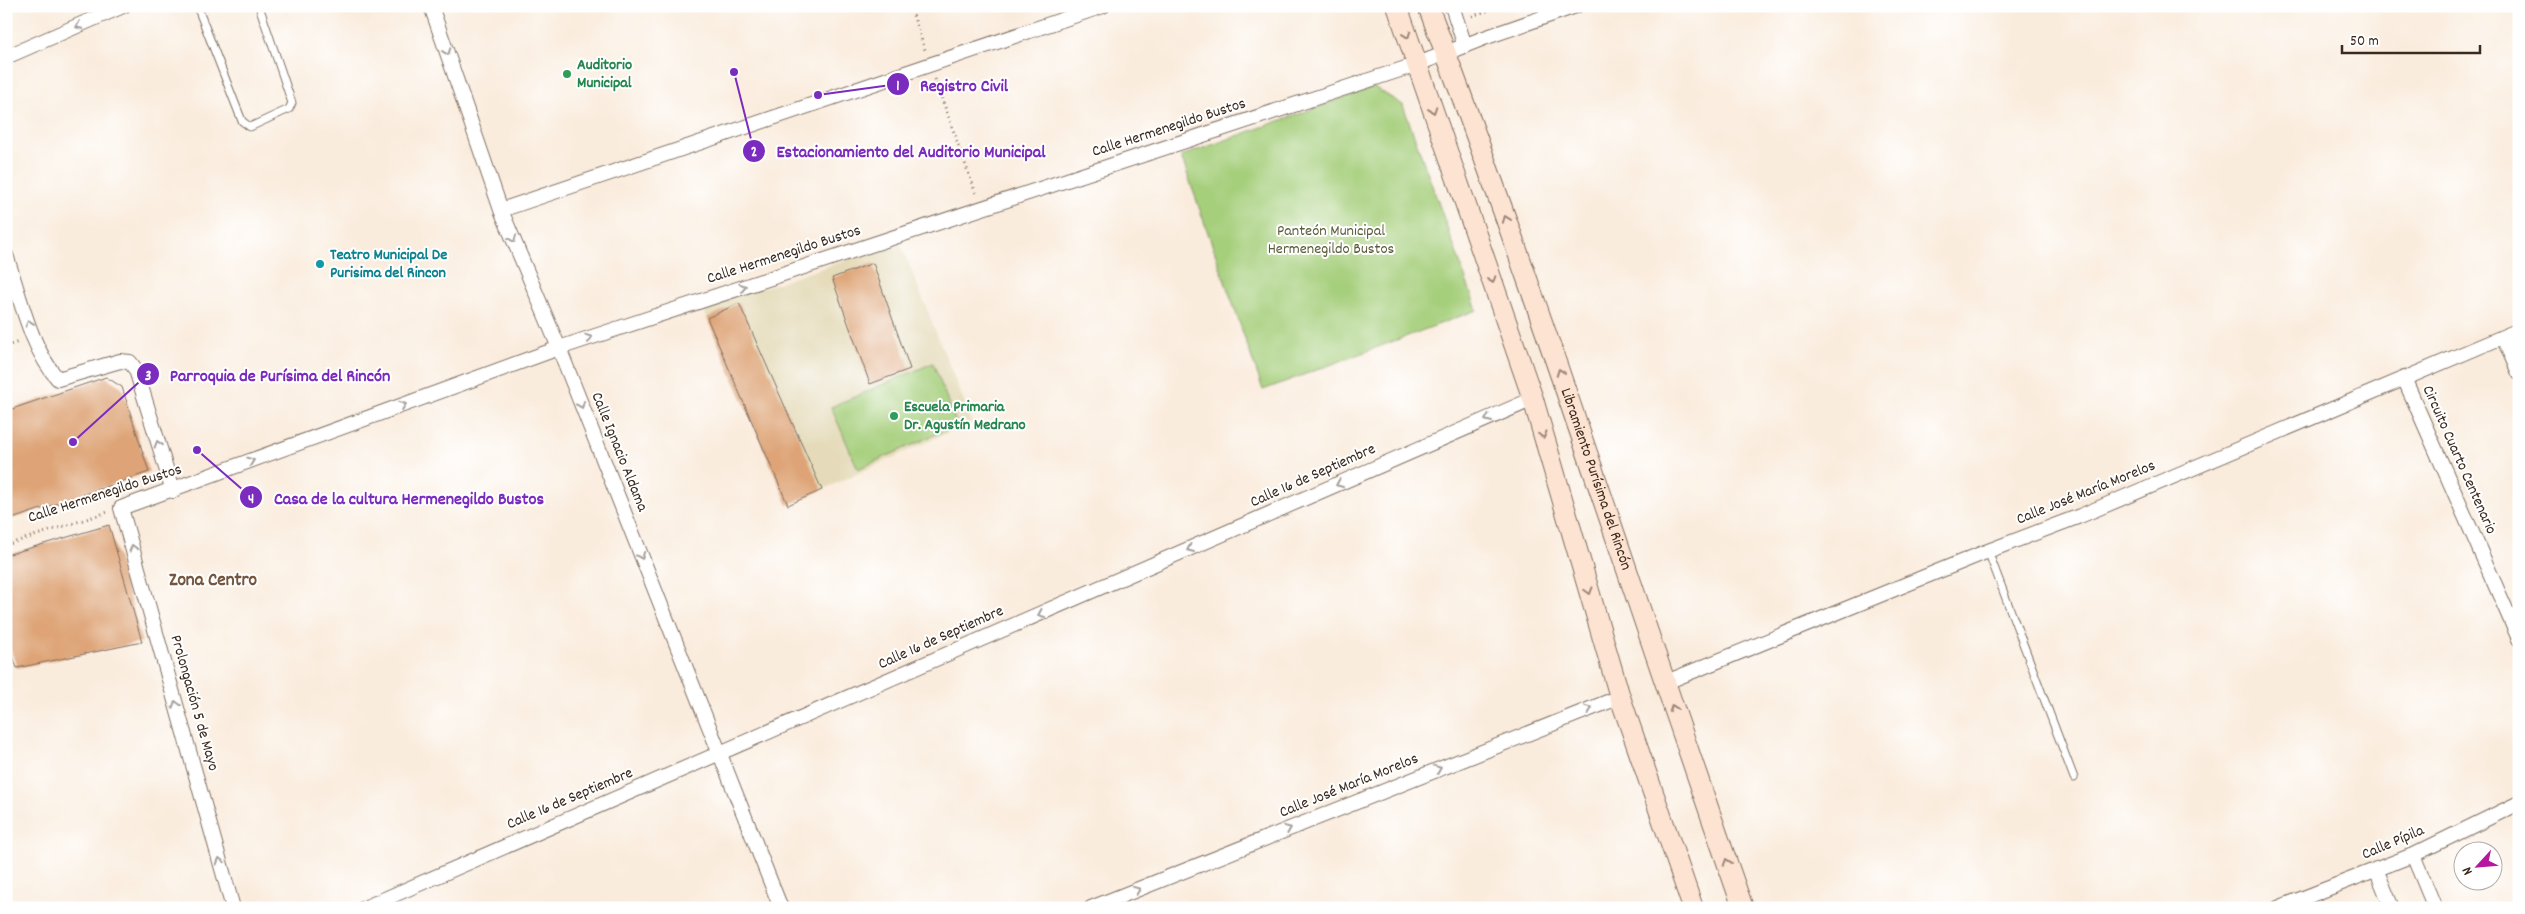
<svg xmlns="http://www.w3.org/2000/svg" width="2525" height="914" font-family="Dekko,sans-serif">
	<rect width="100%" height="100%" fill="#fff"/>
	<filter id="ink" filterUnits="userSpaceOnUse"><feTurbulence type="fractalNoise" baseFrequency=".02" numOctaves="2"/><feDisplacementMap in="SourceGraphic" scale="10" xChannelSelector="R" yChannelSelector="G"/><feConvolveMatrix kernelMatrix="1 2 1 2 8 2 1 2 1" color-interpolation-filters="sRGB"/></filter>
	<filter id="wash" filterUnits="userSpaceOnUse"><feTurbulence type="fractalNoise" baseFrequency=".0096" numOctaves="4" result="noise"/><feDisplacementMap in="SourceGraphic" scale="20" xChannelSelector="R" yChannelSelector="G"/><feGaussianBlur stdDeviation="1.12" result="paint"/><feColorMatrix in="noise" values="0 0 0 0 0 0 0 0 0 0 0 0 0 0 0 0 0 1.4 0 .05"/><feComposite in="paint" operator="in"/></filter>
	<g filter="url(#wash)">
		<rect width="100%" height="100%" fill="#faecdd"/>
		<path fill="#e5dbba" d="M 900,242 L 972,422 L 788,505 L 703,308 Z"/>
		<path fill="#a6cf7b" stroke="#707c4c" d="M 1374,87 L 1403,105 L 1477,310 L 1263,390 L 1181,156 Z
			M 933,363 L 957,425 L 858,469 L 831,407 Z"/>
		<g id="blocks">
			<path fill="#dea477" d="M 873,263 L 910,369 L 870,384 L 832,278 Z
				M 739,303 L 822,490 L 788,505 L 707,318 Z
				M 106,377 L 122,387 L 149,472 L 12,519 L 6,500 L 6,411 Z
				M 109,525 L 142,642 L 17,668 L 6,637 L 6,555 Z"/>
		</g>
	</g>
	<g filter="url(#ink)">
		<use href="#blocks" fill-opacity="0" stroke="#7e6e61" stroke-width="1"/>
		<g fill="none" stroke-linecap="round" stroke-linejoin="round">
			<defs>
				<path id="service" d="M 197,6 L 242,121 L 250,127 L 289,109 L 292,103 L 259,6
					M 1988,551 L 2074,778"/>
				<path id="minor" d="M 431,6 L 501,210 L 559,348 L 781,908
					M 1452,6 L 1465,46
					M 6,57 L 123,6
					M 501,210 L 1103,6
					M 6,255 C 19,293 31,350 58,379 L 120,361 L 130,362 L 136,370 L 173,491
					M 2503,337 L 2519,373
					M 2404,378 L 2519,639
					M 1664,683 L 1988,551 L 2080,516 L 2519,330
					M 2413,855 L 2435,908
					M 2376,869 L 2392,908
					M 233,908 L 121,508 L 559,348 L 1418,64 L 1484,38 L 1576,6
					M 364,908 L 1533,399
					M 1091,908 L 1620,697
					M 2278,908 L 2413,855 L 2519,803"/>
				<g id="secondary">
					<path d="M 1397,6 L 1533,399 L 1620,697 L 1693,908"/>
					<path id="s1" d="M 1428,6 C 1541,304 1637,607 1743,908"/>
				</g>
			</defs>
			<use href="#service" stroke="#7e6e61" stroke-width="9"/>
			<use href="#minor" stroke="#7e6e61" stroke-width="16"/>
			<use href="#secondary" stroke="#7e6e61" stroke-width="22"/>
			<path stroke="#7e6e61" stroke-width="3" stroke-dasharray="1 4" stroke-linecap="butt" d="M 910,6 L 925,50
				M 1472,16 L 1502,6
				M 935,79 L 976,194
				M 6,346 L 19,342
				M 6,545 L 108,512"/>
			<use href="#service" stroke="#fff" stroke-width="7"/>
			<use href="#minor" stroke="#fff" stroke-width="14"/>
			<use href="#secondary" stroke="#fde3d1" stroke-width="20"/>
		</g>
		<defs><path id="oneway-chevron" d="M-2-3.5L2.5 0L-2 3.5" fill="none" stroke-width="1.6" stroke-linecap="round" stroke-linejoin="round" transform="scale(1.25)"/></defs>
		<g stroke="#a79f9a">
			<use href="#oneway-chevron" transform="translate(79 26) rotate(157)"/>
			<use href="#oneway-chevron" transform="translate(447 52) rotate(71)"/>
			<use href="#oneway-chevron" transform="translate(513 239) rotate(67)"/>
			<use href="#oneway-chevron" transform="translate(743 287) rotate(-18)"/>
			<use href="#oneway-chevron" transform="translate(29 323) rotate(-109)"/>
			<use href="#oneway-chevron" transform="translate(589 338) rotate(-18)"/>
			<use href="#oneway-chevron" transform="translate(403 405) rotate(-20)"/>
			<use href="#oneway-chevron" transform="translate(581 405) rotate(68)"/>
			<use href="#oneway-chevron" transform="translate(1488 419) rotate(156)"/>
			<use href="#oneway-chevron" transform="translate(158 444) rotate(-107)"/>
			<use href="#oneway-chevron" transform="translate(251 461) rotate(-21)"/>
			<use href="#oneway-chevron" transform="translate(1339 484) rotate(156)"/>
			<use href="#oneway-chevron" transform="translate(133 548) rotate(-106)"/>
			<use href="#oneway-chevron" transform="translate(1190 549) rotate(156)"/>
			<use href="#oneway-chevron" transform="translate(641 556) rotate(68)"/>
			<use href="#oneway-chevron" transform="translate(1041 614) rotate(156)"/>
			<use href="#oneway-chevron" transform="translate(176 704) rotate(-106)"/>
			<use href="#oneway-chevron" transform="translate(1589 709) rotate(-22)"/>
			<use href="#oneway-chevron" transform="translate(1438 769) rotate(-22)"/>
			<use href="#oneway-chevron" transform="translate(1288 829) rotate(-22)"/>
			<use href="#oneway-chevron" transform="translate(220 861) rotate(-106)"/>
			<use href="#oneway-chevron" transform="translate(1137 890) rotate(-22)"/>
		</g>
		<g stroke="#9c8678">
			<use href="#oneway-chevron" transform="translate(1407 35) rotate(70)"/>
			<use href="#oneway-chevron" transform="translate(1433 110) rotate(71)"/>
			<use href="#oneway-chevron" transform="translate(1506 219) rotate(-110)"/>
			<use href="#oneway-chevron" transform="translate(1492 280) rotate(71)"/>
			<use href="#oneway-chevron" transform="translate(1560 372) rotate(-110)"/>
			<use href="#oneway-chevron" transform="translate(1543 435) rotate(74)"/>
			<use href="#oneway-chevron" transform="translate(1589 591) rotate(74)"/>
			<use href="#oneway-chevron" transform="translate(1673 708) rotate(-109)"/>
			<use href="#oneway-chevron" transform="translate(1727 862) rotate(-109)"/>
		</g>
	</g>
	<g fill="#2e9e5b" stroke="#fff" stroke-width="2">
		<circle cx="567" cy="74" r="5"/>
		<circle cx="894" cy="416" r="5"/>
	</g>
	<circle fill="#0f9aa8" stroke="#fff" stroke-width="2" cx="320" cy="264" r="5"/>
	<g text-anchor="middle" dominant-baseline="central" stroke-width="4" stroke-linejoin="round" paint-order="stroke">
		<g font-size="16" font-weight="bold" fill="#27864d" stroke="#fff" text-anchor="start">
			<text x="577" y="65">Auditorio<tspan x="577" dy="18">Municipal</tspan></text>
			<text x="904" y="407">Escuela Primaria<tspan x="904" dy="18">Dr. Agustín Medrano</tspan></text>
		</g>
		<g font-size="16" fill="#3b2a1e" stroke="#fff">
			<text transform="translate(1169 128) rotate(-18)">Calle Hermenegildo Bustos</text>
			<text transform="translate(784 255) rotate(-18)">Calle Hermenegildo Bustos</text>
			<text transform="translate(619 452) rotate(68)">Calle Ignacio Aldama</text>
			<text transform="translate(2459 460) rotate(66)">Circuito Cuarto Centenario</text>
			<text transform="translate(1313 476) rotate(-24)">Calle 16 de Septiembre</text>
			<text stroke="none"><textPath href="#s1" startOffset="502">Libramiento Purísima del Rincón</textPath></text>
			<text transform="translate(2086 493) rotate(-22)">Calle José María Morelos</text>
			<text transform="translate(105 494) rotate(-18)">Calle Hermenegildo Bustos</text>
			<text transform="translate(941 638) rotate(-24)">Calle 16 de Septiembre</text>
			<text transform="translate(194 703) rotate(74)">Prolongación 5 de Mayo</text>
			<text transform="translate(1349 786) rotate(-22)">Calle José María Morelos</text>
			<text transform="translate(570 799) rotate(-23)">Calle 16 de Septiembre</text>
			<text transform="translate(2393 843) rotate(-23)">Calle Pípila</text>
		</g>
		<g font-size="16" fill="#5b5c3a" stroke="#fff">
			<text x="1331" y="231">Panteón Municipal<tspan x="1331" dy="18">Hermenegildo Bustos</tspan></text>
		</g>
		<g font-size="16" font-weight="bold" fill="#0d838f" stroke="#fff" text-anchor="start">
			<text x="330" y="255">Teatro Municipal De<tspan x="330" dy="18">Purisima del Rincon</tspan></text>
		</g>
		<g font-size="19" font-weight="bold" fill="#74553d" stroke="#fff">
			<text x="213" y="581">Zona Centro</text>
		</g>
	</g>
	<path fill="none" stroke="#7b2cbf" stroke-width="2" d="M818 95L898 84M734 72L754 151M73 442L148 374M197 450L251 497"/>
	<g fill="#7b2cbf" stroke="#fff" stroke-width="2">
		<circle cx="818" cy="95" r="5"/>
		<circle cx="734" cy="72" r="5"/>
		<circle cx="73" cy="442" r="5"/>
		<circle cx="197" cy="450" r="5"/>
		<circle cx="898" cy="84" r="12"/>
		<circle cx="754" cy="151" r="12"/>
		<circle cx="148" cy="374" r="12"/>
		<circle cx="251" cy="497" r="12"/>
	</g>
	<g font-size="15" text-anchor="middle" font-weight="bold" fill="#fff">
		<text x="898" y="90">1</text>
		<text x="754" y="156">2</text>
		<text x="148" y="380">3</text>
		<text x="251" y="503">4</text>
	</g>
	<g font-size="18" text-anchor="middle" font-weight="bold" fill="#7b2cbf" stroke="#fff" stroke-width="4" stroke-linejoin="round" paint-order="stroke">
		<text x="964" y="91">Registro Civil</text>
		<text x="911" y="157">Estacionamiento del Auditorio Municipal</text>
		<text x="280" y="381">Parroquia de Purísima del Rincón</text>
		<text x="409" y="504">Casa de la cultura Hermenegildo Bustos</text>
	</g>
	<rect width="2525" height="914" fill="none" stroke="#fff" stroke-width="25"/>
	<g transform="translate(2478 866) rotate(244)"><circle r="24" fill="#ffffff" stroke="#b1aaa5"/>
	<path d="M0-4L9 19L0 12L-9 19Z" fill="#b5179e"/>
	<text y="-8" font-size="14" font-weight="bold" text-anchor="middle" fill="#3b2a1e">N</text>
	</g>
	<path d="M2342 45v8h138v-8" fill="none" stroke="#3b2a1e" stroke-width="2.5"/>
	<text x="2350" y="45" font-size="15" fill="#3b2a1e" stroke="#ffffff" stroke-width="4" paint-order="stroke">50 m</text>
</svg>
